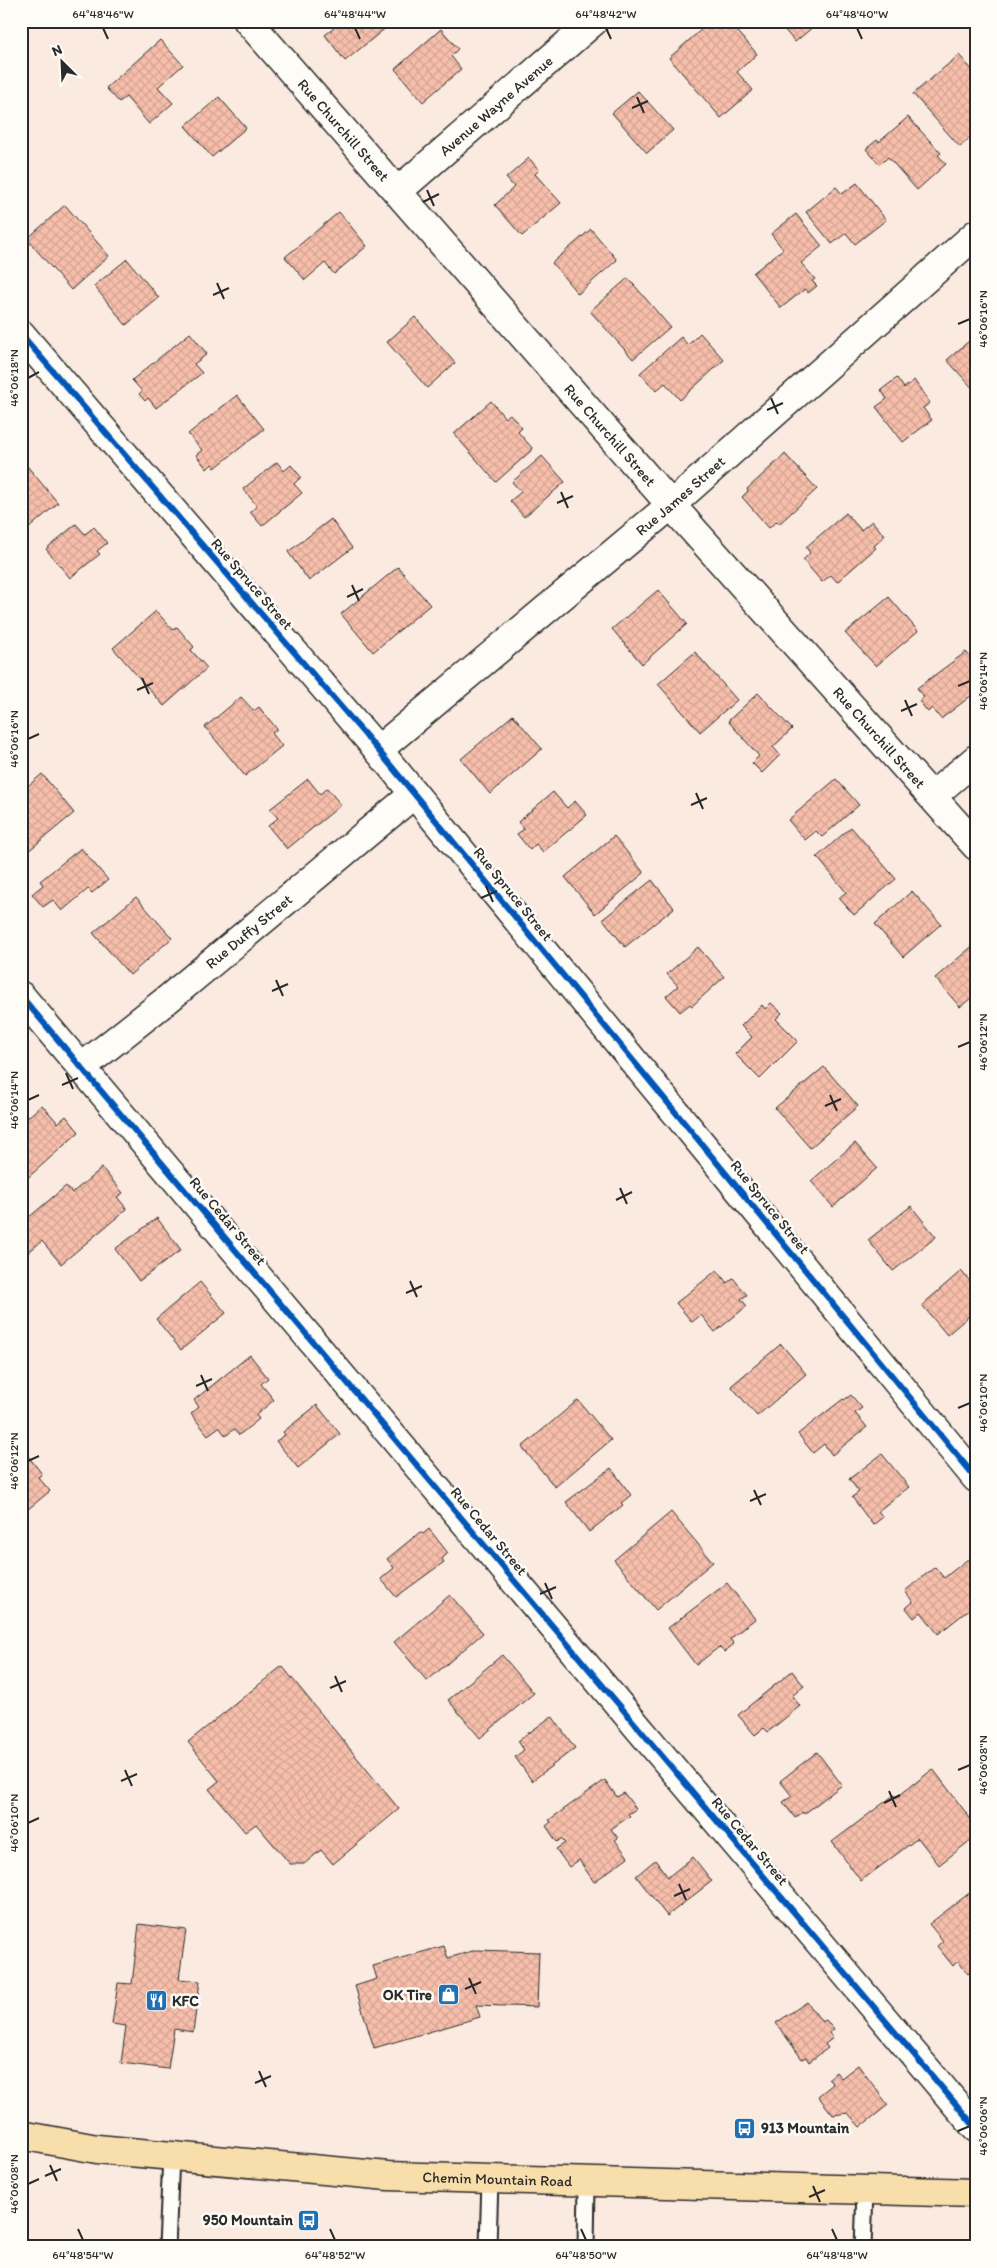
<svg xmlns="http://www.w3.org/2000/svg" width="997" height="2268" font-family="Itim,sans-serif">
	<defs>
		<pattern id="building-cross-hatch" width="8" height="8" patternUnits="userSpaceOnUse" patternTransform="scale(1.25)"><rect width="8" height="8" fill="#f7bfab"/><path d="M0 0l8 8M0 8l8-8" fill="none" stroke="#d4a493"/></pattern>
	</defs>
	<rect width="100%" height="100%" fill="#fbeae0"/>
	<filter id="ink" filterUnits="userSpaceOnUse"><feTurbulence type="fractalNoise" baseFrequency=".02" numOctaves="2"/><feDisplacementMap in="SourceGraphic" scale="10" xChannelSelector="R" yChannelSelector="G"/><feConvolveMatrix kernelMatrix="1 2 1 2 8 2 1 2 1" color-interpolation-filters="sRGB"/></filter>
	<g filter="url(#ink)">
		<path fill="url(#building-cross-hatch)" stroke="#2b2b2b" d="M 328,21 L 393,21 L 393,22 L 345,61 L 325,35 L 334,28 Z
			M 711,21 L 729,21 L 757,54 L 737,72 L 753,90 L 721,118 L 669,58 Z
			M 777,21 L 820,21 L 795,42 Z
			M 441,29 L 458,49 L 451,56 L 461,69 L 423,102 L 395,69 Z
			M 160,40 L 183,65 L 158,87 L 173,103 L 149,124 L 126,97 L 119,102 L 106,88 Z
			M 959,55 L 976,74 L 976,132 L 960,147 L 913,94 Z
			M 638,91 L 673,130 L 647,153 L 612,113 Z
			M 219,97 L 246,128 L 212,157 L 185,126 Z
			M 908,117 L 941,153 L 938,155 L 946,164 L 917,190 L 888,157 L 880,165 L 866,149 L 877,140 L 879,142 Z
			M 529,158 L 539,170 L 535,174 L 561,203 L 522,236 L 495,205 L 514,187 L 506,178 Z
			M 857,183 L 886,220 L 855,244 L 846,233 L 832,244 L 806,212 L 836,187 L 842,194 Z
			M 65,205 L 109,256 L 71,290 L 27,239 Z
			M 339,212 L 367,246 L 334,274 L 325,263 L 305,280 L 285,257 Z
			M 796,214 L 822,246 L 801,263 L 815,279 L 812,281 L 817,286 L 808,293 L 805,289 L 781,308 L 753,273 L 783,249 L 771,234 Z
			M 591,229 L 617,260 L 578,294 L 552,263 Z
			M 127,259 L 159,298 L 126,325 L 94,286 Z
			M 628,278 L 670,327 L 633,359 L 590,311 Z
			M 415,317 L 455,363 L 427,388 L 387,342 Z
			M 190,333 L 207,354 L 194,364 L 202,373 L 156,408 L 148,398 L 145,401 L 139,394 L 142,391 L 132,380 Z
			M 700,333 L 724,360 L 680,400 L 665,383 L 656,391 L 640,373 L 681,337 L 688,345 Z
			M 976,335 L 976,392 L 947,360 Z
			M 897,378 L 904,388 L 914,380 L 930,403 L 923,408 L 932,420 L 903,442 L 876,407 L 887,399 L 881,390 Z
			M 237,395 L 264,429 L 215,468 L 212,464 L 207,469 L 196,455 L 202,450 L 188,434 Z
			M 491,401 L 505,418 L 510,414 L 522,428 L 518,432 L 533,449 L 496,482 L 454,434 Z
			M 785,454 L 817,489 L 779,524 L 777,521 L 769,528 L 742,497 L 748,491 L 747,489 Z
			M 542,456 L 565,482 L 524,517 L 510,501 L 521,492 L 512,482 Z
			M 22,460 L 58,503 L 21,535 L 21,461 Z
			M 277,462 L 284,471 L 291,465 L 301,477 L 294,484 L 302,493 L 262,526 L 250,512 L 257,506 L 243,489 Z
			M 846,513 L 861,530 L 872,521 L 885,536 L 874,546 L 876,548 L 837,582 L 831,575 L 822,582 L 803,560 L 810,553 L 806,547 Z
			M 331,519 L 352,548 L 309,581 L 288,552 Z
			M 76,524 L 85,534 L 94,527 L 107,543 L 97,551 L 100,554 L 70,578 L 46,549 Z
			M 398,567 L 430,605 L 373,652 L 341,614 Z
			M 658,590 L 687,624 L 642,664 L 612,629 Z
			M 889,597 L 918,631 L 876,666 L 845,633 Z
			M 156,611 L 173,630 L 177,627 L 194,647 L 191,650 L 207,668 L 164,706 L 113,648 Z
			M 695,652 L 737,700 L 700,732 L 658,684 Z
			M 966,652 L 976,664 L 976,692 L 941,719 L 932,708 L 928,712 L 919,701 L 924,697 L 917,688 Z
			M 758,693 L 792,729 L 773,747 L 780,755 L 762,773 L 752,763 L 759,756 L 728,721 Z
			M 241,697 L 254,711 L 259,707 L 277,729 L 272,733 L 282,746 L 245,776 L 205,727 Z
			M 513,715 L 542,749 L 490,794 L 461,759 Z
			M 42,774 L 74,813 L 21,857 L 21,792 Z
			M 308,779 L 320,794 L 327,788 L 341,805 L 287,849 L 268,826 L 278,818 L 270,809 Z
			M 836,779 L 859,805 L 822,837 L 816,831 L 805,840 L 788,820 Z
			M 553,792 L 567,808 L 575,801 L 587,815 L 543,852 L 536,844 L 530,850 L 517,834 L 524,829 L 518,822 Z
			M 851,827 L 896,879 L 854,915 L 839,898 L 846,892 L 817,857 Z
			M 614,836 L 644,873 L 595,914 L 565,877 Z
			M 81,848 L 108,880 L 92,893 L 88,889 L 62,911 L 53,900 L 43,907 L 32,894 L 43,885 L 40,881 Z
			M 652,880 L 674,908 L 625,947 L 603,919 Z
			M 912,891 L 941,924 L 903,957 L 875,924 Z
			M 136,897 L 172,938 L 130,975 L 93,933 Z
			M 976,943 L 976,994 L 960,1007 L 935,978 Z
			M 698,947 L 724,977 L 692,1006 L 690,1004 L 680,1012 L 666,996 L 678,986 L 667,974 Z
			M 771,1003 L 782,1013 L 776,1019 L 798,1041 L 760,1079 L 735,1054 L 752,1037 L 741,1026 L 762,1005 L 765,1009 Z
			M 824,1067 L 858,1106 L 810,1148 L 775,1108 Z
			M 42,1105 L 58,1123 L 66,1116 L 79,1132 L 23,1182 L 21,1123 Z
			M 855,1143 L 877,1168 L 833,1207 L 811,1181 Z
			M 102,1168 L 123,1193 L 117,1197 L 127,1209 L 61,1264 L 42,1241 L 21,1258 L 21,1224 L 66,1186 L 72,1193 Z
			M 911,1206 L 936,1237 L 893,1271 L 868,1240 Z
			M 157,1218 L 181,1250 L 139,1281 L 115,1249 Z
			M 717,1270 L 727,1283 L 733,1278 L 747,1295 L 741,1299 L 747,1306 L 715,1332 L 701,1315 L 692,1322 L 676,1303 Z
			M 961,1271 L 976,1288 L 976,1310 L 947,1335 L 922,1305 Z
			M 200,1282 L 226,1313 L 181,1350 L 156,1319 Z
			M 781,1344 L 806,1374 L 757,1416 L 731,1386 Z
			M 250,1355 L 268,1378 L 261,1384 L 274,1400 L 256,1415 L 259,1419 L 239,1435 L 234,1429 L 226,1436 L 219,1427 L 208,1435 L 191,1414 L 199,1407 L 194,1400 Z
			M 851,1395 L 862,1408 L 855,1413 L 867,1427 L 832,1455 L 824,1444 L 813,1453 L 798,1434 L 843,1399 L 844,1400 Z
			M 578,1400 L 611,1440 L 555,1487 L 522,1447 Z
			M 317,1405 L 340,1434 L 298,1468 L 276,1441 L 285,1435 L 283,1432 Z
			M 882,1454 L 909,1487 L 878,1511 L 883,1517 L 873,1525 L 852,1497 L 859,1492 L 849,1479 Z
			M 28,1456 L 42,1474 L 38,1477 L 50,1491 L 21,1515 L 21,1462 Z
			M 611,1468 L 631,1495 L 621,1503 L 623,1505 L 589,1532 L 566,1502 Z
			M 671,1512 L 713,1562 L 656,1610 L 614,1560 Z
			M 429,1529 L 448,1553 L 442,1559 L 444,1562 L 396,1597 L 381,1579 L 394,1568 L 387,1559 L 420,1532 L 423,1534 Z
			M 968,1559 L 976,1569 L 976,1604 L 938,1634 L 921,1612 L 914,1618 L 906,1608 L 913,1602 L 905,1591 L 935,1567 L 944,1578 Z
			M 727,1583 L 755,1619 L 730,1639 L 734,1644 L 724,1652 L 719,1647 L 696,1665 L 668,1628 Z
			M 450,1595 L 483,1633 L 427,1681 L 394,1642 Z
			M 502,1655 L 534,1693 L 480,1738 L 448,1700 Z
			M 282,1666 L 399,1809 L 333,1864 L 321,1850 L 304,1864 L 290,1864 L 256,1824 L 245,1832 L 209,1789 L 219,1781 L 188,1742 Z
			M 792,1671 L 804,1686 L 792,1696 L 800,1706 L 768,1732 L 764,1728 L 755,1735 L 738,1715 Z
			M 552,1716 L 575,1748 L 532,1781 L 515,1757 L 524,1750 L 518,1741 Z
			M 817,1752 L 842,1785 L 804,1814 L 803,1812 L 795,1818 L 783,1802 L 792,1796 L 780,1781 Z
			M 933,1769 L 976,1826 L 976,1836 L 939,1865 L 918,1838 L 861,1881 L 832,1842 L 894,1795 L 896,1798 Z
			M 605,1780 L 617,1797 L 624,1793 L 636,1809 L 628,1814 L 630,1816 L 611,1829 L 618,1838 L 615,1840 L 628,1857 L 594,1882 L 579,1860 L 569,1867 L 556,1849 L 565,1843 L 561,1839 L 557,1842 L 546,1826 L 551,1822 L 549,1820 Z
			M 693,1857 L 712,1881 L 667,1916 L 636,1876 L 655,1860 L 668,1877 Z
			M 976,1888 L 976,1967 L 968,1974 L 958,1961 L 953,1966 L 937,1946 L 943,1941 L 929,1924 Z
			M 139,1924 L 186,1930 L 179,1979 L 200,1981 L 193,2032 L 174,2029 L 168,2069 L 121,2063 L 126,2026 L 112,2024 L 118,1983 L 132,1984 Z
			M 444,1946 L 448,1958 L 476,1950 L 539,1952 L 537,2007 L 476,2005 L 480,2017 L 374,2048 L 355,1986 L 377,1979 L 373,1966 Z
			M 807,2002 L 822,2022 L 826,2020 L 834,2030 L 829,2033 L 833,2038 L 825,2044 L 828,2048 L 809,2062 L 806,2057 L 802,2059 L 776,2023 Z
			M 858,2065 L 888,2105 L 860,2127 L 848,2113 L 833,2115 L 818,2096 L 833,2084 L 828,2079 L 836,2072 L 841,2078 Z"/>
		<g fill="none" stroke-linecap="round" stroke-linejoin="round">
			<defs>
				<path id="service" d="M 167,2247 L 171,2156
					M 488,2247 L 490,2179
					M 586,2247 L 587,2183
					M 863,2247 L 865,2191"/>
				<g id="minor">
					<path id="s1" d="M 248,21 L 671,505 L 976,846"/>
					<path id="s2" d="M 398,191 L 594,21"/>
					<path d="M 21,334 L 378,750 L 976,1478"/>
					<path id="s3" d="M 378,750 L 671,505 L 976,234"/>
					<path d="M 932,796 L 976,759"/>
					<path d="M 21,996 L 976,2128"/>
					<path id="s4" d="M 82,1067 L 168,999 L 414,794"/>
				</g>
				<g id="primary">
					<path id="s5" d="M 21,2135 L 97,2149 L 388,2176 L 976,2193"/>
				</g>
			</defs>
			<use href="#service" stroke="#2b2b2b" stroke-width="19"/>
			<use href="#minor" stroke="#2b2b2b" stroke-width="31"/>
			<use href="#primary" stroke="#2b2b2b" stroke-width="31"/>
			<use href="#service" stroke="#fdfcf7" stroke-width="15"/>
			<use href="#minor" stroke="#fdfcf7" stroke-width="28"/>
			<use href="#primary" stroke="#f8deab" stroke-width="28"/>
			<defs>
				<path id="cycleway" d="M 21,334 L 378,750 L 976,1478
					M 21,996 L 976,2128"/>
			</defs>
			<use href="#cycleway" stroke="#fdfcf7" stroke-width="9"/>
			<use href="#cycleway" stroke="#0057b8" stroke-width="6"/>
		</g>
	</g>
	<path fill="none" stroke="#2b2b2b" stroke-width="2" d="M 103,28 L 108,39M 355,28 L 360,39M 606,28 L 611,39M 857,28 L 862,39M 637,97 L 644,113M 632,108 L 648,101M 427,190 L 434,206M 423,202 L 439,194M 217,283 L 224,299M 213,295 L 229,288M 958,324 L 970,319M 28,378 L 39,372M 771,398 L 778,414M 767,410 L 783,403M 561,492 L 568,508M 557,503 L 573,496M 352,585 L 359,601M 347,597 L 363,589M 142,678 L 149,694M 958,686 L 970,681M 137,690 L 153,683M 905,700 L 912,716M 901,711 L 917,704M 28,739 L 39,734M 696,793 L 703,809M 691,805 L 707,798M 486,886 L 493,902M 481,898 L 497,891M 276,980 L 283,996M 272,991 L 288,984M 958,1047 L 970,1042M 66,1073 L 73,1089M 62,1085 L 78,1078M 830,1095 L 837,1111M 28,1100 L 39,1095M 825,1106 L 841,1099M 620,1188 L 627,1204M 616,1200 L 632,1192M 410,1281 L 417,1297M 406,1293 L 422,1286M 201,1375 L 208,1391M 196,1386 L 212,1379M 958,1408 L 970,1403M 28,1461 L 39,1456M 754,1490 L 761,1505M 750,1501 L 766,1494M 545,1583 L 552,1599M 540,1594 L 556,1587M 335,1676 L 342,1692M 330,1688 L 346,1681M 125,1770 L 132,1786M 958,1770 L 970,1765M 121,1781 L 137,1774M 889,1791 L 896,1807M 884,1803 L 900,1795M 28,1823 L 39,1818M 679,1884 L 686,1900M 674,1896 L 690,1889M 469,1978 L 476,1994M 465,1989 L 481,1982M 259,2071 L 266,2087M 255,2083 L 271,2076M 958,2131 L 970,2126M 50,2165 L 57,2181M 45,2176 L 61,2169M 28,2184 L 39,2179M 813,2186 L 820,2202M 809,2197 L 825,2190M 78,2229 L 83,2240M 330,2229 L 335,2240M 581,2229 L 586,2240M 832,2229 L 837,2240"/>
	<defs>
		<symbol id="shop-square" viewBox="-11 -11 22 22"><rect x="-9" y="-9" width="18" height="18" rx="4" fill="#1f6fb2" stroke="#fdfcf7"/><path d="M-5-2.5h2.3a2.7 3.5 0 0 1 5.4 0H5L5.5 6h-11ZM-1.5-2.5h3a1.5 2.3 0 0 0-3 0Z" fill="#fff"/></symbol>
		<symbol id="restaurant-square" viewBox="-11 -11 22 22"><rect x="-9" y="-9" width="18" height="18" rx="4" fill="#1f6fb2" stroke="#fdfcf7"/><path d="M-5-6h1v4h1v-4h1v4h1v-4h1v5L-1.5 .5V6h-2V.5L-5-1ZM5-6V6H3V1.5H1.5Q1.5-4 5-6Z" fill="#fff"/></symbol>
		<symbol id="bus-square" viewBox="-11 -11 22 22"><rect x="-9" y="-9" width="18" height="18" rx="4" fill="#1f6fb2" stroke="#fdfcf7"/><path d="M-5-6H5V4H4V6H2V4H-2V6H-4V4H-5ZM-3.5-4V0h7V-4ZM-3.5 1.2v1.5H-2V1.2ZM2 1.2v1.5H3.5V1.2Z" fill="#fff"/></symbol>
	</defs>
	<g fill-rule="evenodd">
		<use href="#shop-square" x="436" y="1982" width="25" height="25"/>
		<use href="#restaurant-square" x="144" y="1988" width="25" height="25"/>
		<use href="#bus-square" x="732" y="2116" width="25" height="25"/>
		<use href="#bus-square" x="296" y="2208" width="25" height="25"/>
	</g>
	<g text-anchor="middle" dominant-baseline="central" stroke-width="5" stroke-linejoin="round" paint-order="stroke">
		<g font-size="15" fill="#2b2b2b" stroke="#fdfcf7">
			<text stroke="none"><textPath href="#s2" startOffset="130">Avenue Wayne Avenue</textPath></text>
			<text stroke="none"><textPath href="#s1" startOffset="145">Rue Churchill Street</textPath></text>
			<text stroke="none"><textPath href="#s1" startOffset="550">Rue Churchill Street</textPath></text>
			<text stroke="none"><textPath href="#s3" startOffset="395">Rue James Street</textPath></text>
			<text transform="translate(252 584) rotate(49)">Rue Spruce Street</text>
			<text stroke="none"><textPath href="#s1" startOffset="955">Rue Churchill Street</textPath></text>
			<text transform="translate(513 894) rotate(51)">Rue Spruce Street</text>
			<text stroke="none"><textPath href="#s4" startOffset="215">Rue Duffy Street</textPath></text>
			<text transform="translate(770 1207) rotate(51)">Rue Spruce Street</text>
			<text transform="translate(228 1221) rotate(50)">Rue Cedar Street</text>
			<text transform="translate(489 1531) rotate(50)">Rue Cedar Street</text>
			<text transform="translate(750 1841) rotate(50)">Rue Cedar Street</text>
			<text stroke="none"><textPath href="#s5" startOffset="479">Chemin Mountain Road</textPath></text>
		</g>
		<g font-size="15" font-weight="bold" fill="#2b2b2b" stroke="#fdfcf7" text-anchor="end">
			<text x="432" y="1995">OK Tire</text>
			<text x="172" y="2001" text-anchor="start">KFC</text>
			<text x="761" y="2128" text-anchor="start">913 Mountain</text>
			<text x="293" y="2220">950 Mountain</text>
		</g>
	</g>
	<rect width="997" height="2268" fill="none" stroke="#fdfcf7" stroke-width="55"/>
	<g transform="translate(62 62) rotate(336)" stroke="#fdfcf7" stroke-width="4" paint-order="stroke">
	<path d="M0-4L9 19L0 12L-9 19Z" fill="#2b2b2b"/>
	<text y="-8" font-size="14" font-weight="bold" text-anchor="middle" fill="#2b2b2b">N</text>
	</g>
	<rect x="28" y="28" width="942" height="2212" fill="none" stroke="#2b2b2b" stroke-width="2"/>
	<g font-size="12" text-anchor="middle" fill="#2b2b2b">
		<text x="103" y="18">64°48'46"W</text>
		<text x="355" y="18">64°48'44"W</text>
		<text x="606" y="18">64°48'42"W</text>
		<text x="857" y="18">64°48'40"W</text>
		<text transform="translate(983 319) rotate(-90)" y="4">46°06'16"N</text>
		<text transform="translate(14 378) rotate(-90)" y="4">46°06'18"N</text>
		<text transform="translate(983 681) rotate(-90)" y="4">46°06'14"N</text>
		<text transform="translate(14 739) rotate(-90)" y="4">46°06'16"N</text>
		<text transform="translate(983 1042) rotate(-90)" y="4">46°06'12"N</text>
		<text transform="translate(14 1100) rotate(-90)" y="4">46°06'14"N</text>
		<text transform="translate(983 1403) rotate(-90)" y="4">46°06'10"N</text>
		<text transform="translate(14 1461) rotate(-90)" y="4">46°06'12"N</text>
		<text transform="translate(983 1765) rotate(-90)" y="4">46°06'08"N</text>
		<text transform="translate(14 1823) rotate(-90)" y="4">46°06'10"N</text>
		<text transform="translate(983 2126) rotate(-90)" y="4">46°06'06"N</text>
		<text transform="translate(14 2184) rotate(-90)" y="4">46°06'08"N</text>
		<text x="83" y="2259">64°48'54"W</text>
		<text x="335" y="2259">64°48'52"W</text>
		<text x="586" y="2259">64°48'50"W</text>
		<text x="837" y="2259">64°48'48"W</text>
	</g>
</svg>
